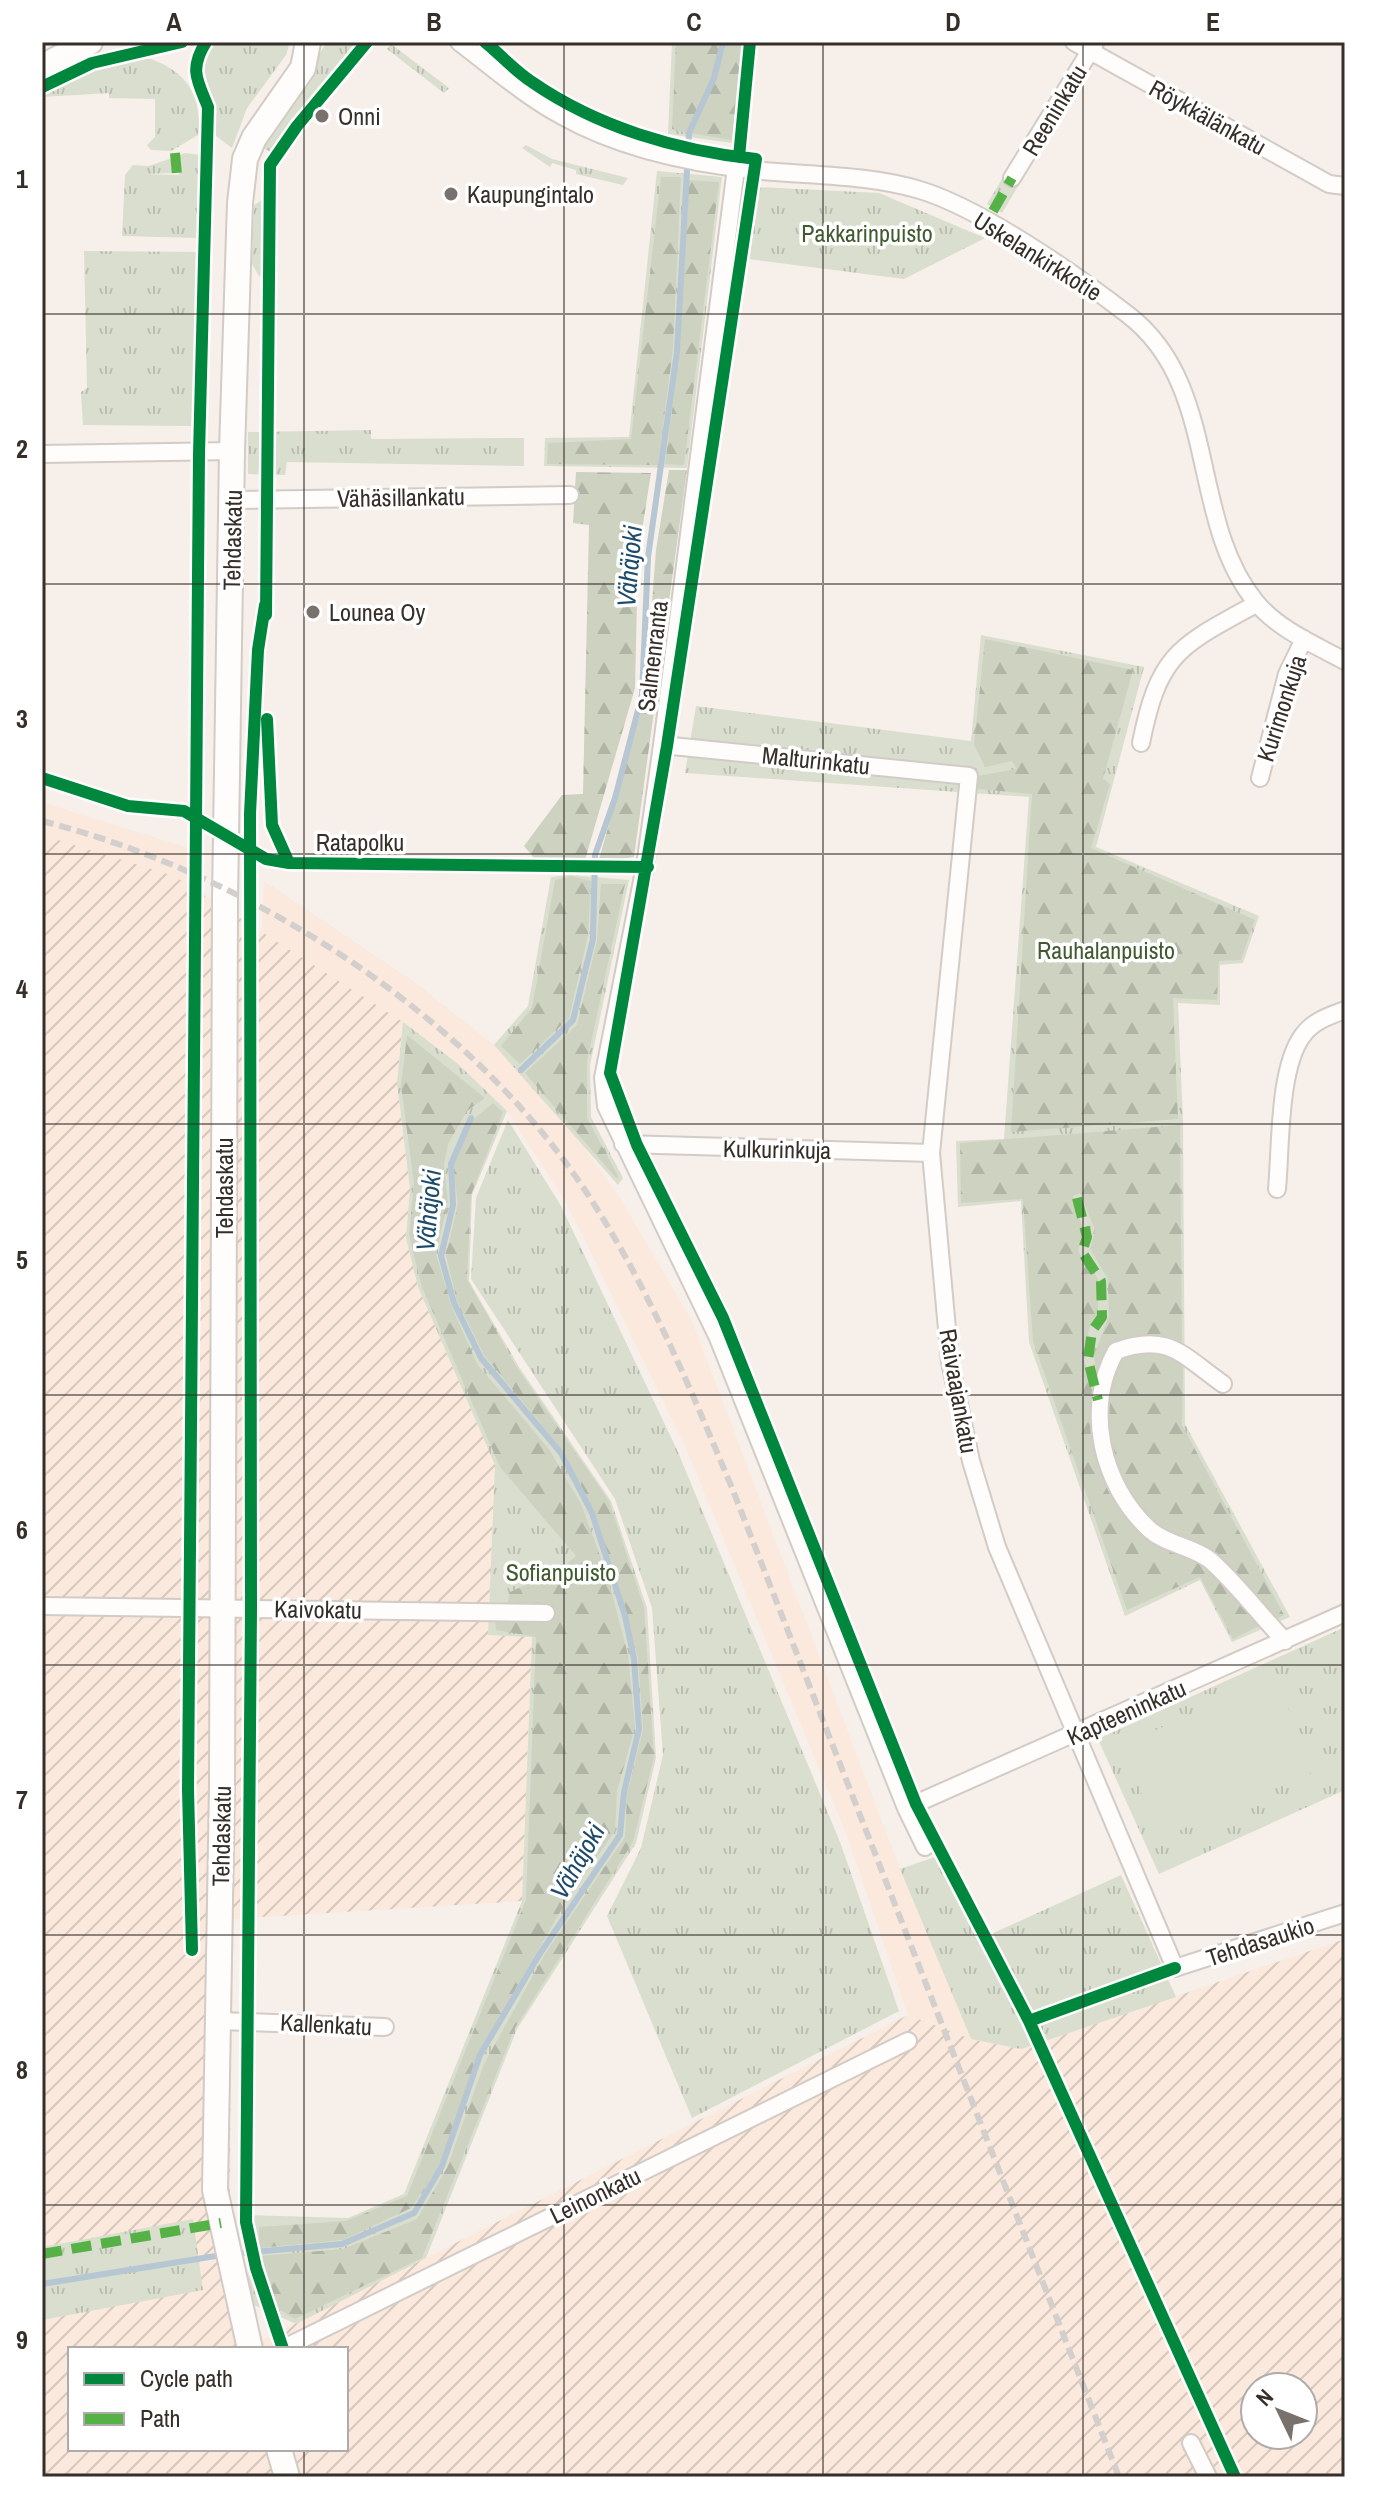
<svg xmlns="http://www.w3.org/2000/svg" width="1387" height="2519" font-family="'Archivo Narrow',sans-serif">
	<defs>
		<pattern id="industrial-furrows" width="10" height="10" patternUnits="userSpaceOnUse" patternTransform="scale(2)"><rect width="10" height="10" fill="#fae9dc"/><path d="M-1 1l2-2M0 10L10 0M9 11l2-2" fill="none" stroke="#d7c8bd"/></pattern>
		<pattern id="grass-tufts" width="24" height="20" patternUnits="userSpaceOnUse" patternTransform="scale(2)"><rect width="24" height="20" fill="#d9dece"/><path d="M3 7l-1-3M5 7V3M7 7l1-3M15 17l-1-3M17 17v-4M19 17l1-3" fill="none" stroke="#bbbfb1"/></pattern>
		<pattern id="forest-firs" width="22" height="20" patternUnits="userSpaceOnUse" patternTransform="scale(2)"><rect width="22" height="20" fill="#cdd2c1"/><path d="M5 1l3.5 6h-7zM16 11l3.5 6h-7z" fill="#b1b5a6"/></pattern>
	</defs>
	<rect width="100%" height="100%" fill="#f7efe9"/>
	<path fill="#fae9dc" d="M 42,802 L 191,849 L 186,884 L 173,876 L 42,835 Z
		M 264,881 L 413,981 L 494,1045 L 571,1129 L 621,1200 L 692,1321 L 900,1869 L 971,2039 L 908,2015 L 848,1838 L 686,1448 L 568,1205 L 507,1111 L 457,1063 L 403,1022 L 262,932 Z"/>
	<path fill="url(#industrial-furrows)" fill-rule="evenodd" d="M 42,835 L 174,876 L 403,1022 L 397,1083 L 410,1189 L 406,1238 L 418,1287 L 495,1465 L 488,1635 L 532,1636 L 522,1901 L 231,1919 L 230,2214 L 261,2341 L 908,2015 L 971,2039 L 1021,2049 L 1345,1939 L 1345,2477 L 42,2477 ZM 70,2349 L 346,2349 L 346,2449 L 70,2449 ZM 1255,2387 L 1303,2387 L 1303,2435 L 1255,2435 Z"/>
	<path fill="url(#grass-tufts)" d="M 214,42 L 290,42 L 286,55 L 247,108 L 232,148 L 215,135 C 215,127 215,118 214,109 C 211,87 194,63 214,42 Z
		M 327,42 L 362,42 L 273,153 L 260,147 Z
		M 672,42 L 743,42 L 732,143 L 668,134 Z
		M 391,44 L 449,88 L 444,93 L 387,49 Z
		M 145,57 C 184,69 203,93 198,135 L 171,151 L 151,150 L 147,145 L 155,137 L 155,99 L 109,98 L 109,93 L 42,97 C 59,70 114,61 145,57 Z
		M 526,145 L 552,159 L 628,178 L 623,185 L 576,174 L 576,170 L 552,163 L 550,167 L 522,148 Z
		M 185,153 L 200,155 L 197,238 L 122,236 L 125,175 L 133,165 L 149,166 L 172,158 L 174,173 L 143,174 L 179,175 L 180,155 Z
		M 657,171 L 722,177 L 687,468 L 544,466 L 545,438 L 629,437 Z
		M 1005,174 L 1020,183 L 1002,213 L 987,204 Z
		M 758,187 L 879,193 L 985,238 L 904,279 L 748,259 Z
		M 266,198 L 264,274 L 259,276 L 252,264 L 254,205 Z
		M 84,251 L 199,252 L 194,426 L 83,425 L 81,392 L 87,388 Z
		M 371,430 L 371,439 L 524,438 L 524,466 L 287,462 L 285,475 L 248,474 L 248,432 Z
		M 981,635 L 1144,667 L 1096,847 L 1259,916 L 1243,963 L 1220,965 L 1220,1005 L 1178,1003 L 1183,1122 L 1185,1424 L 1290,1617 L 1232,1642 L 1200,1580 L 1125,1616 L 1029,1342 L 1021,1201 L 958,1207 L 956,1141 L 1004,1139 L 1029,797 L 685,773 L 696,706 L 971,741 Z
		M 570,875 L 629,880 L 590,1065 L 591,1117 L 623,1178 L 618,1185 L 494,1045 L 528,1006 L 551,877 Z
		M 403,1022 L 457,1063 L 507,1111 L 472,1195 L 469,1281 L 519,1367 L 611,1501 L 647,1608 L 656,1758 L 636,1843 L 517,2029 L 426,2258 L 296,2324 L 252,2304 L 241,2215 L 348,2218 L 404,2194 L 522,1901 L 532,1637 L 488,1635 L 495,1465 L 418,1287 L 406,1238 L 410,1189 L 397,1083 Z
		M 508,1120 L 561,1206 L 677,1450 L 840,1842 L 899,2011 L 692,2118 L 607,1916 L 641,1848 L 663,1755 L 652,1608 L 615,1499 L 471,1279 L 476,1198 Z
		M 1345,1627 L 1345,1790 L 1159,1874 L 1098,1739 Z
		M 938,1856 L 978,1940 L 1121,1875 L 1176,1997 L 1021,2049 L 971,2039 L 900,1869 Z
		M 193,2219 L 203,2290 L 42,2320 L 42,2247 Z"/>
	<path fill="url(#forest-firs)" d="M 676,42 L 721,42 L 713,77 L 687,133 L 672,129 Z
		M 724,42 L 742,42 L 732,140 L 690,133 L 715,79 Z
		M 661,177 L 681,177 L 673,349 L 658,465 L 547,464 L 548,443 L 631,439 Z
		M 686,180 L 719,182 L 684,465 L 665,464 L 680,350 Z
		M 669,470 L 687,470 L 634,857 L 598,863 L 645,696 L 656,550 Z
		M 576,472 L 651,473 L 638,556 L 635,688 L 585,860 L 535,859 L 524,846 L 562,795 L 583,794 L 589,525 L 573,523 Z
		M 985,639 L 1133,670 L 1103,779 L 1110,784 L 1091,848 L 1255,920 L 1241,960 L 1219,961 L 1217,1000 L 1173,998 L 1178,1119 L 1011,1132 L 1032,794 L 970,788 L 972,777 L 1017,769 L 1012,761 L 985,767 L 974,745 Z
		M 571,876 L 591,881 L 588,935 L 569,1018 L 520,1064 L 501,1046 L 532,1008 L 555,880 Z
		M 601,884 L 625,884 L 587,1061 L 587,1118 L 618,1176 L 617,1179 L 525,1073 L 577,1025 L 597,941 Z
		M 407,1035 L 485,1098 L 467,1111 L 448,1144 L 444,1164 L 448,1202 L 436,1254 L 451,1305 L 477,1364 L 549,1449 L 582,1506 L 608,1578 L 628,1655 L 635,1727 L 617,1791 L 615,1831 L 570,1895 L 477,2056 L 439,2166 L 411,2208 L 343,2240 L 259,2248 L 259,2227 L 346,2221 L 407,2196 L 526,1900 L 536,1637 L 496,1630 L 495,1619 L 550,1619 L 550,1603 L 507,1606 L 510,1592 L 561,1569 L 576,1556 L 500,1467 L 422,1287 L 409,1235 L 414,1183 L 401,1086 Z
		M 493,1103 L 503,1112 L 471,1195 L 467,1279 L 516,1366 L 609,1501 L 644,1607 L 654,1757 L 633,1842 L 515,2028 L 422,2258 L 295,2319 L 274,2306 L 260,2256 L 343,2249 L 417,2219 L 447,2168 L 484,2064 L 545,1954 L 625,1837 L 627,1794 L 643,1730 L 638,1658 L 595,1513 L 564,1452 L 484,1355 L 457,1301 L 446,1255 L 458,1204 L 453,1165 L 473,1120 Z
		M 1180,1125 L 1182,1346 L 1144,1336 L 1115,1347 L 1098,1391 L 1094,1355 L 1109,1316 L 1108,1279 L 1090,1249 L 1095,1230 L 1080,1193 L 1073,1196 L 1084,1233 L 1078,1251 L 1098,1279 L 1098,1313 L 1089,1329 L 1084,1359 L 1094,1398 L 1095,1439 L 1149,1535 L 1197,1555 L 1231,1584 L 1261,1625 L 1233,1639 L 1200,1577 L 1127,1610 L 1033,1341 L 1023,1199 L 961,1203 L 960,1143 Z
		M 1145,1344 L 1183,1361 L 1182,1425 L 1284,1615 L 1269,1622 L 1237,1579 L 1153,1529 L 1124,1492 L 1102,1439 L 1101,1400 L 1119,1354 Z"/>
	<path fill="#d9dece" d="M 1273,1677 L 1318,1770 L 1162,1838 L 1120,1746 Z"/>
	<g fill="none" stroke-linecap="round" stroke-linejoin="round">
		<path stroke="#b6c6d3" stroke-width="6" d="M 521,1070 L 573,1020 L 593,939 L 595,855 L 615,798 L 642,695 L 648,557 L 677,352 L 689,133 L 714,78 L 723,42
			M 233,2254 L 342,2244 L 414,2213 L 442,2166 L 480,2055 L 539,1955 L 620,1835 L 624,1792 L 639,1729 L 634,1659 L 625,1616 L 592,1513 L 561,1453 L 481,1358 L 454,1303 L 441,1256 L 453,1205 L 451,1164 L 471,1118
			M 42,2284 L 222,2255"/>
		<defs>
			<path id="street" d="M 459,42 C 492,67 525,96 562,116 C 619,148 688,163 753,170 C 809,176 866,174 920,190 C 982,209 1075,274 1127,314 C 1220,384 1188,518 1255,601 C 1276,628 1315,645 1345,661
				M 1074,42 L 1329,184 L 1345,186
				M 736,168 L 662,745 L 645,866 L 603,1078 L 606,1106 L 718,1338 L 906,1808 L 925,1847
				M 1012,178 L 1095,43
				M 42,454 L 232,451
				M 233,500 L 570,495
				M 1141,743 C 1159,652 1180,646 1256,604
				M 662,745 L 969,776 L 931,1153 L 950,1362 L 971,1461 L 997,1547 L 1175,1968 L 1345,1913
				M 1260,778 L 1287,674 L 1304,639
				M 623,1144 L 931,1153
				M 1277,1189 C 1281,1147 1278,1068 1303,1035 C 1313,1021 1329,1016 1345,1010
				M 1223,1384 C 1182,1355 1168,1332 1116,1351 C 1084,1408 1101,1485 1150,1530 C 1167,1545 1192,1546 1210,1560 C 1238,1585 1259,1614 1285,1641
				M 42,1606 L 546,1613
				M 906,1808 L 1345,1613
				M 219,2021 L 385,2027
				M 282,2349 L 908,2041
				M 1191,2443 L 1208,2477"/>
			<path id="secondary" d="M 42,67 L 90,42
				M 250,2349 L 215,2190 L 222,1786 L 225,900 L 232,451 L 240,203 L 245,159 L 254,138 L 303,68 L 308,42
				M 279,2449 L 287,2477"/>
		</defs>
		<use href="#street" stroke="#d2cbc6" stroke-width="20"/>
		<use href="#secondary" stroke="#d2cbc6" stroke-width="28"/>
		<use href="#street" stroke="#fefdfc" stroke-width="16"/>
		<use href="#secondary" stroke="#fefdfc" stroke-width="24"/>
		<path stroke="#d2cfcd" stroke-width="6" stroke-dasharray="12 6" stroke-linecap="butt" d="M 42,821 C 251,874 475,1017 592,1201 C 650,1291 691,1390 732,1488 L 1119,2477"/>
		<path stroke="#56b246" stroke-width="10" stroke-dasharray="20 10" stroke-linecap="butt" d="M 175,153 L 177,175
			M 993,211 L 1012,178
			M 1077,1198 L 1087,1237 L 1082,1252 L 1101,1281 L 1102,1317 L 1092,1331 L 1088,1360 L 1098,1400
			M 42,2254 L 221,2223"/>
		<defs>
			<path id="cycleway" d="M 485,42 C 501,55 515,71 532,82 C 597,127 678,151 756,159 L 667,746 L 610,1073 L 637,1145 L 723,1318 L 916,1804 L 1029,2021 L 1235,2477
				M 42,87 L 92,63 L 182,42
				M 739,157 L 750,42
				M 265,605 L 258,650 L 250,814 L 251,1608 L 246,2222 L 256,2268 L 283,2349
				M 266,615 L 270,165 L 297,126 L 367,42
				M 267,719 L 272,825 L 289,863
				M 42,778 L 128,806 L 184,811 L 266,859 L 289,863 L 648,867
				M 192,1950 L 188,1789 L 199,454 L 208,107 C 197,80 189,69 206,42
				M 1029,2021 L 1175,1968"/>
		</defs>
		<use href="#cycleway" stroke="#fff" stroke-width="17"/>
		<use href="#cycleway" stroke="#00873e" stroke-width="12"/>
	</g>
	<path fill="none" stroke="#352e29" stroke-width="2" stroke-opacity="0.55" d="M 304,42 L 304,2349M 564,42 L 564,2477M 823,42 L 823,2477M 1083,42 L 1083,2477M 42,314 L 1345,314M 42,584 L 1345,584M 42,854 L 1345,854M 42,1124 L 1345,1124M 42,1395 L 1345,1395M 42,1665 L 1345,1665M 42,1935 L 1345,1935M 42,2205 L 1345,2205M 304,2449 L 304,2477"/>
	<g fill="#79726c" stroke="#fff" stroke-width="3">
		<circle cx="322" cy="116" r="8"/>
		<circle cx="451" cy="194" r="8"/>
		<circle cx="313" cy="612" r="8"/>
	</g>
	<g text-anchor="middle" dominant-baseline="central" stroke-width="7" stroke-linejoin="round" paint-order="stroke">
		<g font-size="24" fill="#352e29" stroke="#fff">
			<text transform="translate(1054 110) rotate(-59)">Reeninkatu</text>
			<text transform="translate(1208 117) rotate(29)">Röykkälänkatu</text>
			<text transform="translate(1038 256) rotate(32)">Uskelankirkkotie</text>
			<text transform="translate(401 497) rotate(-1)">Vähäsillankatu</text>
			<text transform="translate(232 540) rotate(-89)">Tehdaskatu</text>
			<text transform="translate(652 656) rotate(-83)">Salmenranta</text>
			<text transform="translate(1281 708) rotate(-72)">Kurimonkuja</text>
			<text transform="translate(816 760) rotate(6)">Malturinkatu</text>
			<text x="360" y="842">Ratapolku</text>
			<text transform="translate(777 1149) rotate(1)">Kulkurinkuja</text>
			<text transform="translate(224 1188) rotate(-90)">Tehdaskatu</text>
			<text transform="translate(959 1391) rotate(80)">Raivaajankatu</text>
			<text transform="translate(318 1609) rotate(1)">Kaivokatu</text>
			<text transform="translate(1126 1712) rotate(-24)">Kapteeninkatu</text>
			<text transform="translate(221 1836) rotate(-89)">Tehdaskatu</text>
			<text transform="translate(1260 1941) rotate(-18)">Tehdasaukio</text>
			<text transform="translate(326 2024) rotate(3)">Kallenkatu</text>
			<text transform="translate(595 2195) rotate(-26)">Leinonkatu</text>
		</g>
		<g font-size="24" fill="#352e29" stroke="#fff" text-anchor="start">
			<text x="338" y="116">Onni</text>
			<text x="467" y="194">Kaupungintalo</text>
			<text x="329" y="612">Lounea Oy</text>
		</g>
		<g font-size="24" fill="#415a30" stroke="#fff">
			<text x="867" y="233">Pakkarinpuisto</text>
			<text x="1106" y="950">Rauhalanpuisto</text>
			<text x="561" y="1572">Sofianpuisto</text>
		</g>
		<g font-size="26" font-style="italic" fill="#1d4b69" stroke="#fff">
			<text transform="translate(629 566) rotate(-85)">Vähäjoki</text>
			<text transform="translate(428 1210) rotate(-85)">Vähäjoki</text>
			<text transform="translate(577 1861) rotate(-60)">Vähäjoki</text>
		</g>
	</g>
	<rect width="1387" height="2519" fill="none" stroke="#ffffff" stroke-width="88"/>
	<rect x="68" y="2347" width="280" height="104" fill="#ffffff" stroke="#aeaba9" stroke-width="2"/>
	<rect x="84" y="2373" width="40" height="12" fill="#00873e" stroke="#aeaba9" stroke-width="2"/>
	<text x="140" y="2387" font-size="24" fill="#352e29">Cycle path</text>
	<rect x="84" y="2413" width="40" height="12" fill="#56b246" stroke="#aeaba9" stroke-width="2"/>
	<text x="140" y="2427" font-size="24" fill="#352e29">Path</text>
	<g transform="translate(1279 2411) rotate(313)"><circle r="38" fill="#ffffff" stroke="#aeaba9" stroke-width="2"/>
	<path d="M0-6L14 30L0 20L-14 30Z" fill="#79726c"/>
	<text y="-12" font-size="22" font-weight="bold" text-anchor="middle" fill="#352e29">N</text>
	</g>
	<rect x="44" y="44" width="1299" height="2431" fill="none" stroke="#352e29" stroke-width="3"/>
	<g font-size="26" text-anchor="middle" font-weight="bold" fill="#352e29">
		<text x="174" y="31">A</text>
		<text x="434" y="31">B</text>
		<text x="694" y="31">C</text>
		<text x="953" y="31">D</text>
		<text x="1213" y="31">E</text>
		<text x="22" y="188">1</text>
		<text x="22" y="458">2</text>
		<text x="22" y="728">3</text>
		<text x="22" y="998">4</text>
		<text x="22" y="1269">5</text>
		<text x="22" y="1539">6</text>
		<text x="22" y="1809">7</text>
		<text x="22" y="2079">8</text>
		<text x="22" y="2349">9</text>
	</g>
</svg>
